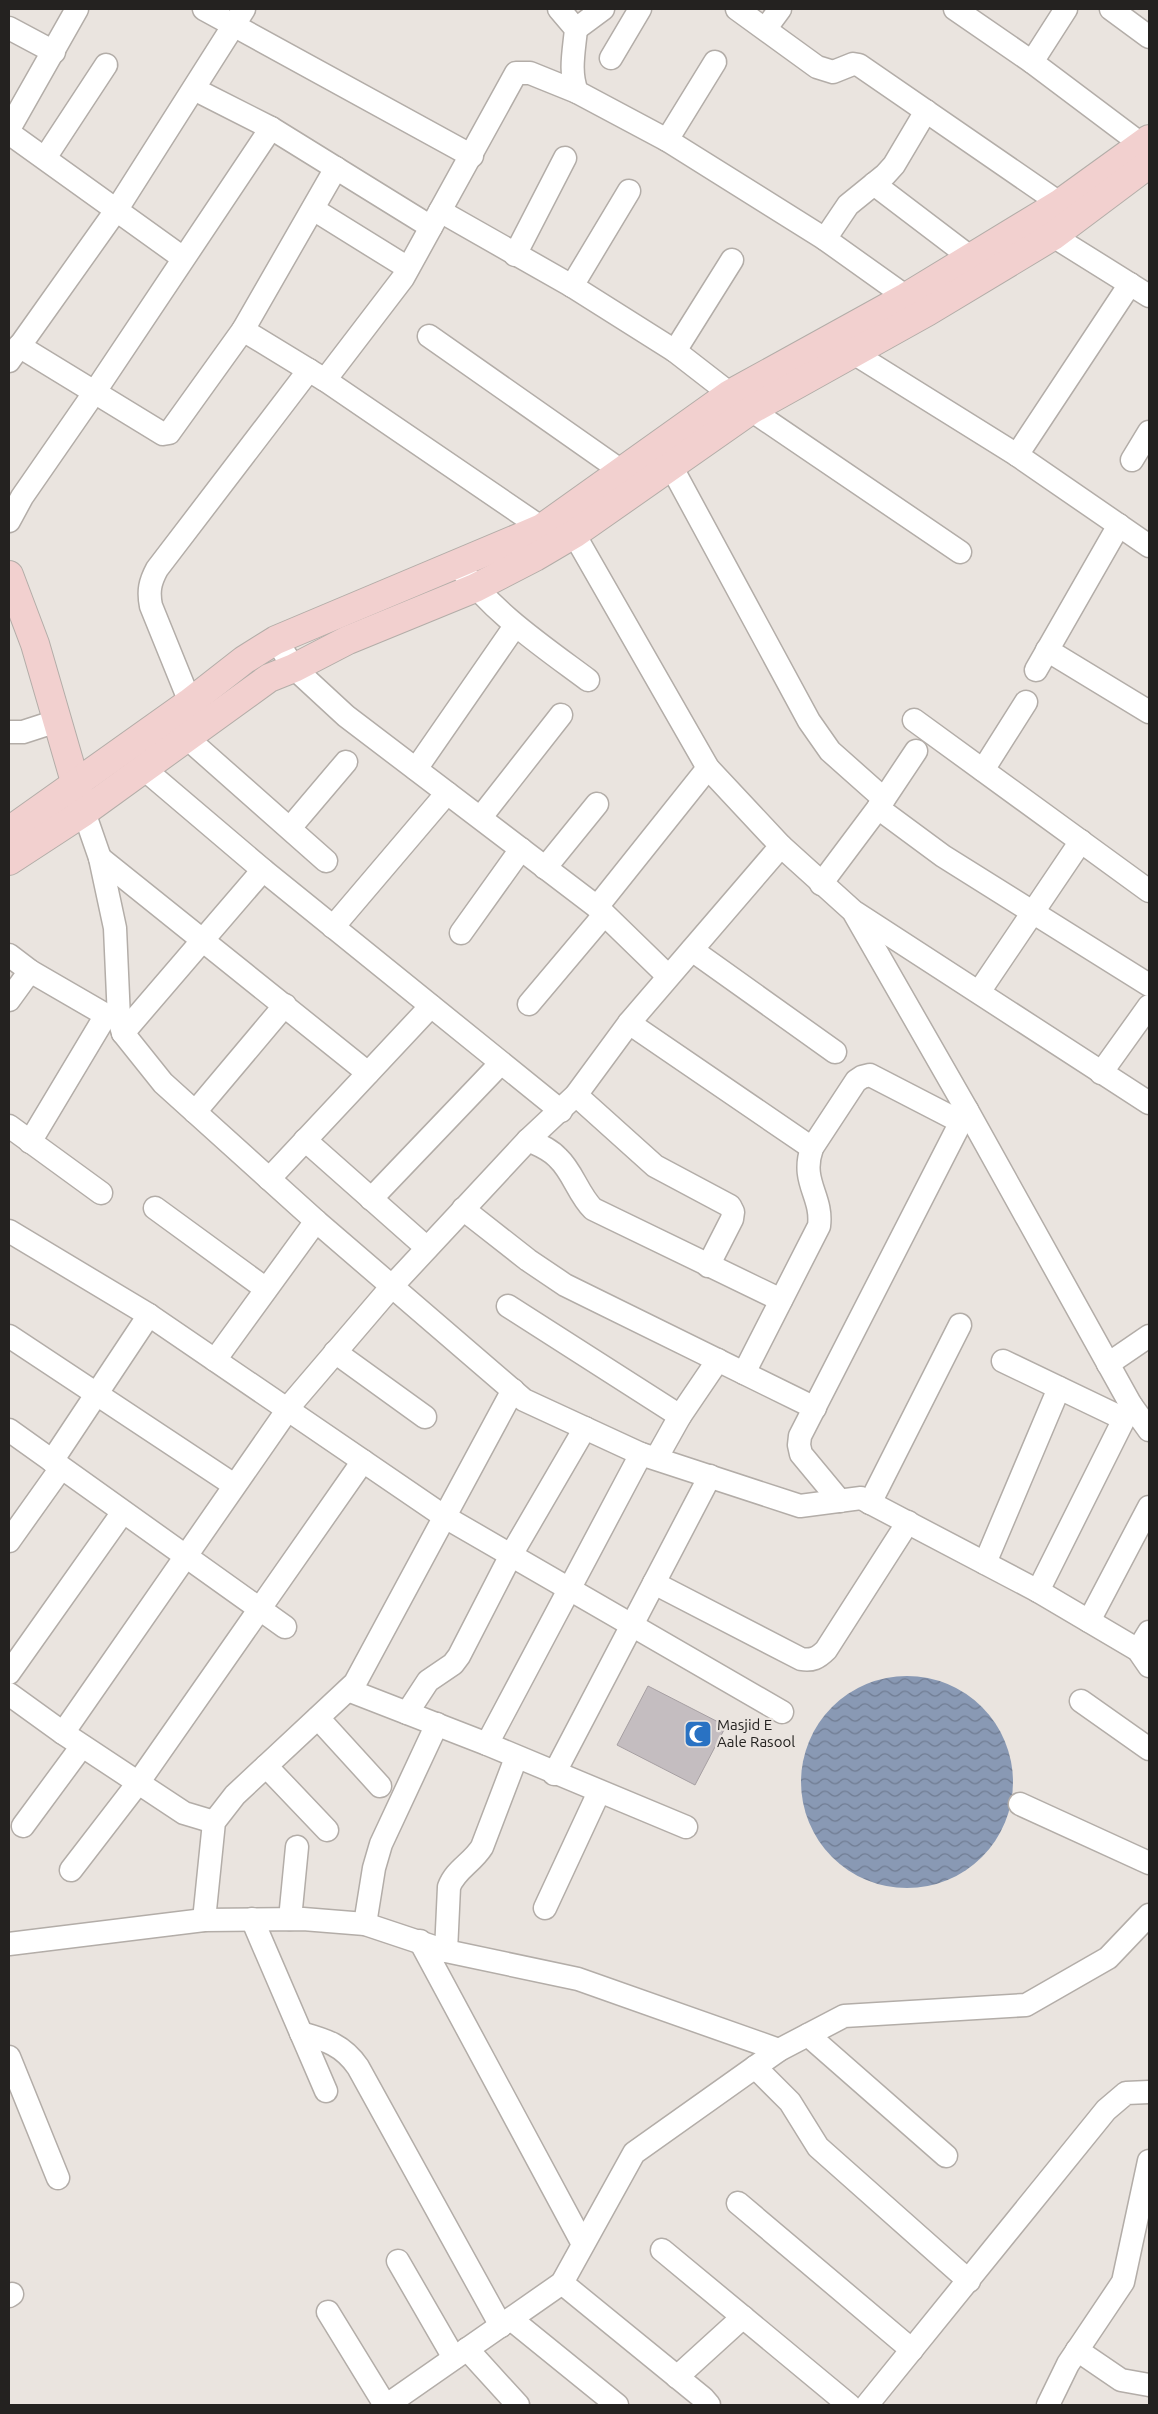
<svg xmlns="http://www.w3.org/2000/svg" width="1158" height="2414" font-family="Ubuntu,sans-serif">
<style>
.water{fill:url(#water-waves)}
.building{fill:#c4bdc0;stroke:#a69fa2}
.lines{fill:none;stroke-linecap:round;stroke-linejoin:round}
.street-casing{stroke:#b3ada8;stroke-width:25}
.secondary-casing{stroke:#b3ada8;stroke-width:30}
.street{stroke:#fff;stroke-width:22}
.secondary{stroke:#f2d0cf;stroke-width:28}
.labels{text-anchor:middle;stroke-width:4.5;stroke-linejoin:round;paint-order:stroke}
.poi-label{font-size:15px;fill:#242220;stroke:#eae4df;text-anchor:start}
</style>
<defs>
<pattern id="water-waves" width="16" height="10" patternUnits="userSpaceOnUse" patternTransform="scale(1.25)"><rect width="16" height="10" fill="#8999b4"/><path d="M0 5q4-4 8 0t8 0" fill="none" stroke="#707c92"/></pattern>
</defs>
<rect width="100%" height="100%" fill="#eae4df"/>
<!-- water -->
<circle class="water" cx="907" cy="1782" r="106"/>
<!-- building -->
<path class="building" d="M648 1686 726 1726 695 1785 617 1745Z"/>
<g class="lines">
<defs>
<g id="street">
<path d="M204 9 472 156"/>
<path d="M559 9 576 29C574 51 569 72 577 92L667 140 825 239 919 306"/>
<path d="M737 9 817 67 833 72 853 64 859 65 1071 211"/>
<path d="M955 9 1032 62 1149 150"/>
<path d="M1111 9 1149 37"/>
<path d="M9 28 54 52"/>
<path d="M766 28 780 9"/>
<path d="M576 29 603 9"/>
<path d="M611 58 640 9"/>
<path d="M1032 62 1066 9"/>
<path d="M194 89 271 128 431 227"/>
<path d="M9 129 77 9"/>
<path d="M9 133 183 258"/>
<path d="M667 140 715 62"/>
<path d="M45 158 106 65"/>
<path d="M874 184 970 257"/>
<path d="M313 209 408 268"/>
<path d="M440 211 572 286 675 351 751 410 960 552"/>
<path d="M1053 236 1149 296"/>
<path d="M825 239 848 205 885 175 894 165 926 111"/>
<path d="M515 255 565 158"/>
<path d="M572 286 629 191"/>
<path d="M243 330 325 380 542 528"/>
<path d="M429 336 620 470"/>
<path d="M19 346 163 434 169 433 243 330 336 168"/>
<path d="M675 351 732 260"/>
<path d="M855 354 1017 455 1149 546"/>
<path d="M9 361 117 209 244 9"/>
<path d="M325 380 403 278 516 73H530L577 92"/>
<path d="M660 452 671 466 809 721 830 751 884 799"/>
<path d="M1017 455 1130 284"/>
<path d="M1132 460 1149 432"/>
<path d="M9 521 22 497 94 393 271 128"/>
<path d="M458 565C493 613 541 645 588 680"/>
<path d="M276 640 294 668 346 716 597 907 668 976"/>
<path d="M1047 650 1149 712"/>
<path d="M1036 670 1119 525"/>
<path d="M196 717 151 606C148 591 150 582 157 569L309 370"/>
<path d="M914 720 1149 891"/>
<path d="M9 732H23L57 721"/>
<path d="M187 738 326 861"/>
<path d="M143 768 263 870 561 1111"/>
<path d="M416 769 515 626"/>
<path d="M983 770 1026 702"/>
<path d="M878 808 943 856 1149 985"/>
<path d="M84 812 100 858 115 928 119 1019 123 1033 163 1083 316 1221 524 1400 641 1454 800 1506 861 1498 1038 1591 1138 1650 1149 1666"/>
<path d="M481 817 561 715"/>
<path d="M290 828 346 762"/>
<path d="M781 846 853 911 967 1110 1131 1405 1149 1430"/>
<path d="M100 858 368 1073"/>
<path d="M545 868 597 804"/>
<path d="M821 884 878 808 916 751"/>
<path d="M597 907 708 768"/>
<path d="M856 913 1149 1103"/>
<path d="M333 927 447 793"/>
<path d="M461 933 521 849"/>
<path d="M692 950 835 1052"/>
<path d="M9 955 30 971 106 1015 119 1019"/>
<path d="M979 992 1081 841"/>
<path d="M9 1000 30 971"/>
<path d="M529 1004 604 915"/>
<path d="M629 1023 812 1148"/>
<path d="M123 1033 263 870"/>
<path d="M1101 1073 1149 1006"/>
<path d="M576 1095 655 1166 730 1206 733 1212 732 1219 708 1266"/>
<path d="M195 1112 285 1005"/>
<path d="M9 1126 101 1193"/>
<path d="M305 1140 427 1248"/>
<path d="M528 1140C539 1145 550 1149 558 1158 573 1172 578 1194 593 1209L781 1300"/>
<path d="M30 1142 106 1015"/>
<path d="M269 1179 431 1006"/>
<path d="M371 1199 501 1063"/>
<path d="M155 1208 266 1289"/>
<path d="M463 1209 528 1260 565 1285 815 1408"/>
<path d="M9 1231 149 1315 445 1517 782 1712"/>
<path d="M508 1306 680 1416"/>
<path d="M9 1336 234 1485"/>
<path d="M335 1352 425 1417"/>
<path d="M215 1360 316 1221"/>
<path d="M1003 1361 1124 1419"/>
<path d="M1108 1364 1149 1336"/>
<path d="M744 1373 819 1226C823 1196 800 1182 812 1148L856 1081 862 1077 870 1075 961 1122"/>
<path d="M9 1430 285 1627"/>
<path d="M657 1457 680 1416 718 1360"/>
<path d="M52 1461 149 1315"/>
<path d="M840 1501 801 1454 799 1445 800 1436 967 1110"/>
<path d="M870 1503 960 1325"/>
<path d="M9 1541 61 1468"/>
<path d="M985 1563 1059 1388"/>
<path d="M654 1583 801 1659C812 1661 818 1658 826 1650L908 1522"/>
<path d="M1038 1591 1131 1405"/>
<path d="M1089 1621 1149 1507"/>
<path d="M1138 1650 1149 1632"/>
<path d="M9 1673 123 1512"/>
<path d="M348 1690 487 1744 686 1827"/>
<path d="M9 1694 63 1733 184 1813 214 1822"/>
<path d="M1081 1701 1149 1749"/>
<path d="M407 1713 428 1681 453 1664 459 1656 511 1555 585 1428"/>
<path d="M318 1718 380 1786"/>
<path d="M63 1733 293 1402 393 1285 528 1140 576 1095 629 1023 781 846 708 768 574 534 563 522"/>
<path d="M487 1744 641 1454"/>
<path d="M266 1766 327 1830"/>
<path d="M554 1774 710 1476"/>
<path d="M1020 1804 1149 1863"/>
<path d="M23 1826 82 1746"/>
<path d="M71 1870 138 1783 363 1461"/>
<path d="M545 1908 599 1792"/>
<path d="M252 1919 326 2091"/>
<path d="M290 1919 297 1847"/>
<path d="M204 1920 214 1822 235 1795 355 1683 513 1390"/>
<path d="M365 1924 374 1868 381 1844 437 1724"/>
<path d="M420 1941 583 2244"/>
<path d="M9 1944 204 1920 303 1919 365 1924 446 1951 578 1979 779 2050"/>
<path d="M446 1951 449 1887C455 1870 472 1863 482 1847L516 1758"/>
<path d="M301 2033C326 2040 343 2045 358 2067L501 2326"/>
<path d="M808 2035 946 2156"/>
<path d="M9 2057 58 2178"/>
<path d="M755 2067 790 2102 818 2147 969 2281"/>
<path d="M738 2203 912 2350"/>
<path d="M662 2250 849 2405"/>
<path d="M398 2261 454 2358"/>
<path d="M562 2283 703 2398 709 2405"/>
<path d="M9 2296 12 2294"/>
<path d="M328 2312 385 2405"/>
<path d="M511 2319 617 2405"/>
<path d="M467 2349 518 2405"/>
<path d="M1077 2350 1121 2380 1149 2385"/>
<path d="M677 2377 743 2317"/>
<path d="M387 2405 562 2283 634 2153 779 2050 844 2016 1026 2005 1108 1958 1149 1915"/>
<path d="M867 2405 1106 2110 1126 2093 1149 2092"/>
<path d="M1048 2405 1068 2364 1123 2282 1149 2161"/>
</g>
<g id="secondary">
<path d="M9 575 35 644 80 799"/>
<path d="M9 831 189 703 244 660 276 640 542 528 730 394 906 297 1059 204 1149 139"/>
<path d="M9 861 84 812 269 678 294 668 348 640 475 588 535 557 574 534 751 410 927 312 1053 236 1149 164"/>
</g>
</defs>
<!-- street casing -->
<use href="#street" class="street-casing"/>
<!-- secondary casing -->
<use href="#secondary" class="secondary-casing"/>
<!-- street -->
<use href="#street" class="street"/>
<!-- secondary -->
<use href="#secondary" class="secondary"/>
</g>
<!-- icons -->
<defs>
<symbol id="mosque-square" viewBox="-11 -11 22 22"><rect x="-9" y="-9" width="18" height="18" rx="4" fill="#2972c3" stroke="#eae4df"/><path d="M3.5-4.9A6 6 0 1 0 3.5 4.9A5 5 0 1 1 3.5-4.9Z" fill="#fff"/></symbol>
</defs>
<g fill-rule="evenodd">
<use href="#mosque-square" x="682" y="1718" width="32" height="32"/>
</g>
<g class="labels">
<!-- poi labels -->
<g class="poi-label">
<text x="717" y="1730">Masjid E<tspan x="717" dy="17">Aale Rasool</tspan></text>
</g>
</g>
<!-- border -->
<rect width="1158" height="2414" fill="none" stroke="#242220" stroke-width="20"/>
</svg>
